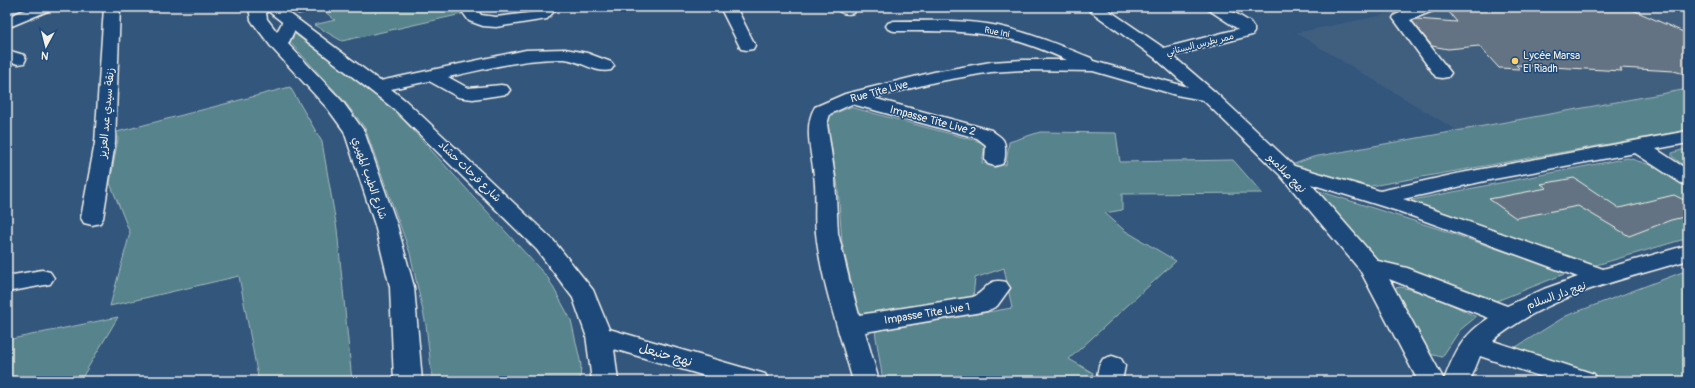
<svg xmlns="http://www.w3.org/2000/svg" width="1695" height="388" font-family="Pangolin,'Playpen Sans Arabic',sans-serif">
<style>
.built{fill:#415f7f}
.green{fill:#57838c;stroke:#a6baba}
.building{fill:#637383;stroke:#f4f1e8}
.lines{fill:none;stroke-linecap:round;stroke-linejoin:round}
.minor-casing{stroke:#f4f1e8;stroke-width:3}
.major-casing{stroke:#f4f1e8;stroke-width:3}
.minor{fill:#1f4a7a;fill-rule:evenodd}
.major{fill:#1f4a7a;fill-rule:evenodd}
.poi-dot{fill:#ffd166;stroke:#1f4a7a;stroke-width:1.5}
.labels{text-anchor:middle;stroke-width:3;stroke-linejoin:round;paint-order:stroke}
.far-street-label{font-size:9px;fill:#f4f1e8;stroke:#1f4a7a}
.poi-label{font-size:11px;fill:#f4f1e8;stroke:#1f4a7a;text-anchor:start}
.street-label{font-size:11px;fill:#f4f1e8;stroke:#1f4a7a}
.near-street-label{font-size:13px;fill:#f4f1e8;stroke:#1f4a7a}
</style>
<rect width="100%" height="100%" fill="#33567d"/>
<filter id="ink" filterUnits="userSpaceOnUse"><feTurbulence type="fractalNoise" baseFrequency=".025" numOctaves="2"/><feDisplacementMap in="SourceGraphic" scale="8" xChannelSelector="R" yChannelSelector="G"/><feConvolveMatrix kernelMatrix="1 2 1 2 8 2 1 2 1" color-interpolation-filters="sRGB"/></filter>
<g filter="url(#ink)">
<!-- built -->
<path class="built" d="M1422 7H1688V89L1458 131 1296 33Z"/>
<!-- green -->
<g class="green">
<path d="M319 7H456L462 14 342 41 314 25 335 20Z"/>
<path d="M295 34 389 104 548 278 571 320 581 365 580 381H431L432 376 426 325 410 253 365 128 345 102 290 42Z"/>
<path d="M290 87 322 142 337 229 352 381H256L258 377 239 276 110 306 130 233 110 183 118 139 117 132Z"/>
<path d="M1688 89V130L1360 188 1289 166 1313 157Z"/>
<path d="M850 107 985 143 982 163 1006 165 1009 142 1040 132 1116 133 1120 162 1233 160 1262 193 1122 194V210L1105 213 1124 230 1176 261 1069 359 1093 373 1091 381H883L875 331 1012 308 1004 268 975 278 973 298 859 317 842 242 838 188 827 117Z"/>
<path d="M1688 148V169L1672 156V153Z"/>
<path d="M1628 158 1657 167 1688 188V238L1593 266 1411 207 1412 200Z"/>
<path d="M1316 190 1436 228 1567 273 1494 302 1379 261Z"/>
<path d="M1688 270V381H1614L1526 357 1516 347 1566 316Z"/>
<path d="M1400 287C1426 292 1452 304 1476 317L1460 330 1442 357 1425 353 1391 289Z"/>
<path d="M118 317 80 381H7V340Z"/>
</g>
<!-- building -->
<g class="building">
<path d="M1445 7H1491L1558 10 1554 7H1626L1688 34V75L1674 71 1620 68 1622 71 1516 65 1520 69 1499 68 1479 46 1448 49 1432 46 1412 21 1416 19 1457 22Z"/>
<path d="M1574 178 1619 208 1674 195 1688 202V216L1671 220 1629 236 1578 206 1516 218 1489 199 1547 188 1541 184Z"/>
</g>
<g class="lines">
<defs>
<g id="minor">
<path d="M32 7H53L50 10 7 28V17Z"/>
<path d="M104 7H120L115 143 103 218 100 223 92 225 84 223 81 218 95 143Z"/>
<path d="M263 7H281L380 81 526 50 565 49 587 53 611 62 614 66 611 70C595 74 580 60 564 59 524 58 486 69 448 77L468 88 501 85 507 86 510 90 507 94 473 99 464 98 458 97 429 81 391 89 406 101 553 240 593 290 609 329 765 374 769 381H722L614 349 618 381H592L586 335 573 298 537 250 394 109Z"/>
<path d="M292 7H313L310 10 299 13 294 11Z"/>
<path d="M459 7H475L481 15 496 17 536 12 541 7H558L547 19 496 27 483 26 469 21Z"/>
<path d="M720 7H736L755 45 753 49 747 50 741 49Z"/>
<path d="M835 7H854L856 10 853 13C846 15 840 14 835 7Z"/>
<path d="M1086 7H1104L1164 48 1238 29 1209 10 1206 7H1225L1250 22 1254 28V32L1252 35 1173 56 1215 92 1294 166 1380 191 1456 174 1688 131V143L1656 149 1688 170V185L1681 183 1635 153 1494 179 1403 199 1603 269 1688 245V260C1629 278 1565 291 1513 326 1506 331 1499 335 1493 341L1594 374 1598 381H1554L1480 356 1470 381H1418L1360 270 1280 175 1203 100 1176 95 1093 71 1023 70 991 72 935 82 873 98 991 130C1001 138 1006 138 1005 152 1005 157 1005 160 1002 164L995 166 988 164 985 160 986 145 977 138 852 104 830 114 827 124 835 178 838 233 849 279 859 315 973 297C988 290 987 277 1006 282L1010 288 997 306 987 311 865 332 879 381H853C840 334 821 281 816 233 814 214 817 194 814 175 812 154 803 126 815 107L845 94 934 72 991 62 1023 60H1067C1044 50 1020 40 995 36 961 30 928 31 894 31L888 29 886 26 888 23 894 21C929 21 964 19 998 26 1031 33 1061 46 1091 58L1093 61 1188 87 1155 58 1089 10ZM1311 184 1401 212 1578 277 1544 289 1507 306 1407 268 1378 261ZM1389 279 1489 318C1462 335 1455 352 1444 380Z"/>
<path d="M1416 7H1438L1435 10 1410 20 1451 73 1448 77 1442 78 1436 77 1393 18 1395 15Z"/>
<path d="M7 50 24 55 26 59 24 63 18 64 7 61Z"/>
<path d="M42 270 50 272 54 278 50 284 7 292V276Z"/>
<path d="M1112 356 1121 359 1125 366 1122 381H1096L1099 366 1103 359Z"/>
</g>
<path id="major" d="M249 7H265L267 19 277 32 284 19 290 18 296 19 298 23 288 44 342 101 364 131 397 225 414 287 422 381H394L390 287 375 225 344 131 328 109 273 49 253 23 251 20Z"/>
</defs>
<!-- minor casing -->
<use href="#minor" class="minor-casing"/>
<!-- major casing -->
<use href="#major" class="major-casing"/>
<!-- minor -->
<use href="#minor" class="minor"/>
<!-- major -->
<use href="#major" class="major"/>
</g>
</g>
<!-- markers -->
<circle class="poi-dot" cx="1515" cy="61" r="4"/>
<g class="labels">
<!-- far-street labels -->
<g class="far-street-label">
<text transform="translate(997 32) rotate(11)" y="3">Rue Ini</text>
<text transform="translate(1200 44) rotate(-14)" y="3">ممر بطرس البستاني</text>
</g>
<!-- poi labels -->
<g class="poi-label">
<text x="1523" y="59">Lycée Marsa<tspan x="1523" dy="13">El Riadh</tspan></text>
</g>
<!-- street labels -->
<g class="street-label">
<text transform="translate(879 91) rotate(-15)" y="4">Rue Tite Live</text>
<text transform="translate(106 113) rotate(-85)" y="4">زنقة سيدي عبد العزيز</text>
<text transform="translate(933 120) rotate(15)" y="4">Impasse Tite Live 2</text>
<text transform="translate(470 171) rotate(44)" y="4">شارع فرحات حشاد</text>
<text transform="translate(1287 173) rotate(46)" y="4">نهج صلامبو</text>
<text transform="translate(370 178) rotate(71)" y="4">شارع الطيب المهيري</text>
<text transform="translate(1556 295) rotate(-20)" y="4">نهج دار السلام</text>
<text transform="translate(927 313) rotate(-9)" y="4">Impasse Tite Live 1</text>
</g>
<!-- near-street labels -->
<g class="near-street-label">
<text transform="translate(666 354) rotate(16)" y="5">نهج حنبعل</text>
</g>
</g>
<!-- margin -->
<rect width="1695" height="388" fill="none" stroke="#1f4a7a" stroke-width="24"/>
<rect x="12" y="12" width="1671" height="364" fill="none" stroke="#f4f1e8" stroke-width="1.5" filter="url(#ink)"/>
<!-- north arrow -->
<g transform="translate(46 46) rotate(187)" stroke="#1f4a7a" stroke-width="3" paint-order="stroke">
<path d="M0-3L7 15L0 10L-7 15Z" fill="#f4f1e8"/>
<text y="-6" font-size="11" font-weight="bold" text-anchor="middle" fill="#f4f1e8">N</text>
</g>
</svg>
